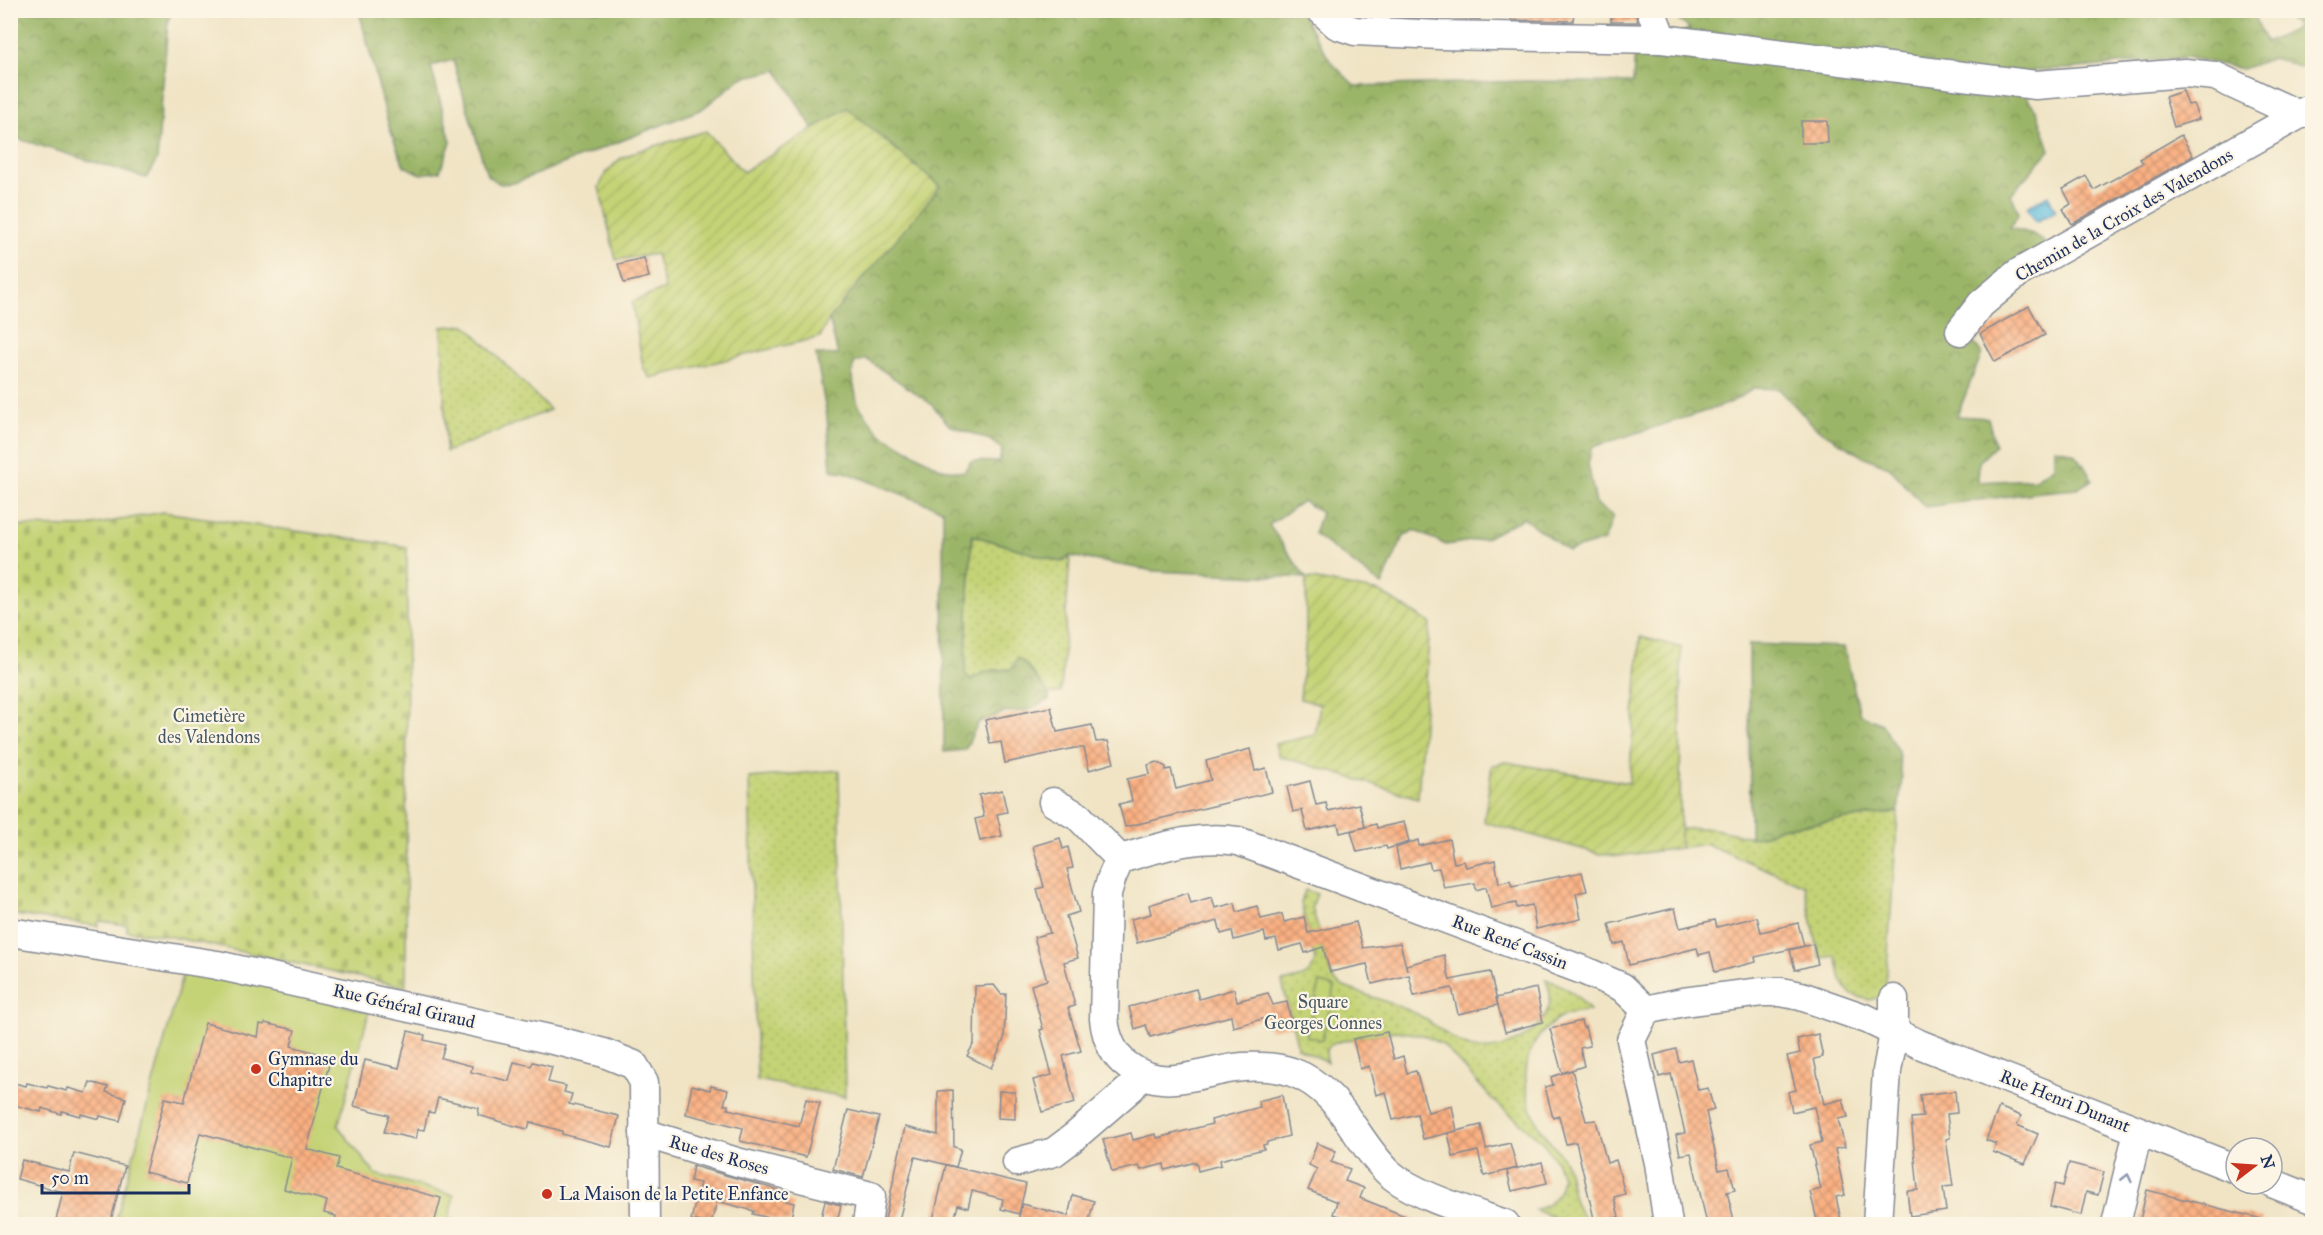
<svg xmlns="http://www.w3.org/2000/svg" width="2323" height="1235" font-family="'IM FELL Great Primer',serif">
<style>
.grass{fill:url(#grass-dots);stroke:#70816a;stroke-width:1.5}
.forest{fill:url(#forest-crowns);stroke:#5b7262;stroke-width:1.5;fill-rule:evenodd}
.cemetery{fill:url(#cemetery-stones);stroke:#70816a;stroke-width:1.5}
.garden{fill:url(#garden-furrows);stroke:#70816a;stroke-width:1.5}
.pitch{fill:#c4d376;stroke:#70816a;stroke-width:1.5}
.water{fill:url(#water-waves);stroke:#3e779f;stroke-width:1.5}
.building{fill:url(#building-cross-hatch)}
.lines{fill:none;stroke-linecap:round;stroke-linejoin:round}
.minor-casing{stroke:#868a92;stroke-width:31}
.minor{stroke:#fff;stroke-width:28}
.oneway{stroke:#8d97ae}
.poi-dot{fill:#c8321e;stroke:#fcf5e5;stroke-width:2}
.labels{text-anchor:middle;stroke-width:4.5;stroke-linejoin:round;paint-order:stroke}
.street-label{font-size:18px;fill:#1b2f5e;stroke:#fcf5e5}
.park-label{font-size:18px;fill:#455864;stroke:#fcf5e5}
.poi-label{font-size:18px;fill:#1b2f5e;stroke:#fcf5e5;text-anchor:start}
</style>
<defs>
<pattern id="grass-dots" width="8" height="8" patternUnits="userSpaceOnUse" patternTransform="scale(1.5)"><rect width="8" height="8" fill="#c4d376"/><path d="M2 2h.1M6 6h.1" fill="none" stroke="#a8b568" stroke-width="1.8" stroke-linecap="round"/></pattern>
<pattern id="forest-crowns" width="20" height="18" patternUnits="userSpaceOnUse" patternTransform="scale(1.5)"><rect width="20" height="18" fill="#9bb567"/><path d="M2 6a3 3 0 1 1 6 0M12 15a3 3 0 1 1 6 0" fill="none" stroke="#7e9458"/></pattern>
<pattern id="cemetery-stones" width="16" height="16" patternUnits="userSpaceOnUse" patternTransform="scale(1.5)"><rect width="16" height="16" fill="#c4d376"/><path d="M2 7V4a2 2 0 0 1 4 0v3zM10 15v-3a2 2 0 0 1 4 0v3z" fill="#a8b568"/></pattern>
<pattern id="garden-furrows" width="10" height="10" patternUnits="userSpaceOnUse" patternTransform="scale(1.5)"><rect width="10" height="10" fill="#c4d376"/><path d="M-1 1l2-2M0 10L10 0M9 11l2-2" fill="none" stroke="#a8b568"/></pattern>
<pattern id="water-waves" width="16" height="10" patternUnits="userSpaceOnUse" patternTransform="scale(1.5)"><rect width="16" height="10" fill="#62bfe0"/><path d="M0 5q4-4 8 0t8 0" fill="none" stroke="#509cb9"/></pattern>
<pattern id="building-cross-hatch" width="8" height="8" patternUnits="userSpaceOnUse" patternTransform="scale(1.5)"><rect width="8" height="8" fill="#fbb081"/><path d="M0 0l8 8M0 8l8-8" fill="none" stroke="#ca906d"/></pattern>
</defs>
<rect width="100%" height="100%" fill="#fcf5e5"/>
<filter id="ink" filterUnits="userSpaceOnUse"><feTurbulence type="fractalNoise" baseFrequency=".0167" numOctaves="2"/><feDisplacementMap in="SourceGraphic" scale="12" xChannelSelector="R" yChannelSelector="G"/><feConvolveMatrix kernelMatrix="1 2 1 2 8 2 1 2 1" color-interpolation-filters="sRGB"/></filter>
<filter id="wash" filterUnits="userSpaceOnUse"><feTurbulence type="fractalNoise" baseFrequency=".008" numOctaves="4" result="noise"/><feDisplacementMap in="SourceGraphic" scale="24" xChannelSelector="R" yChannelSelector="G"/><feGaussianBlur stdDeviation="1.35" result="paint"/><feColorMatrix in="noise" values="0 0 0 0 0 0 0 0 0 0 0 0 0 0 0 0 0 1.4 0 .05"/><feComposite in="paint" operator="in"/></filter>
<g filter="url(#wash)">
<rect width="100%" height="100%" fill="#f0e4c5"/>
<!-- grass -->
<g class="grass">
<path d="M466 325 550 410 446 452 442 327Z"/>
<path d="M972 535 1060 562 1070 556 1061 692 1049 694 1024 662 1017 659 1012 669 988 671 971 679 965 674Z"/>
<path d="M839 770 845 1097 757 1080 749 778Z"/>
<path d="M1898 812 1885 996 1869 1000 1850 994 1841 980 1836 956 1820 958 1804 885 1706 844 1680 848V829C1691 829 1703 827 1714 829 1741 834 1753 843 1779 828Z"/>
<path d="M1305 890 1317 894 1312 907 1330 972 1335 981 1344 987C1368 996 1394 1003 1417 1014 1434 1023 1449 1039 1467 1046 1504 1061 1569 1020 1545 979 1564 985 1579 995 1590 1011 1569 1011 1555 1018 1541 1034 1516 1064 1525 1107 1546 1137 1552 1146 1561 1152 1565 1162 1574 1186 1569 1207 1591 1224H1571L1535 1210 1549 1204 1559 1192 1562 1177 1557 1163 1543 1142 1493 1100 1443 1045 1423 1035 1395 1031 1337 1042 1329 1046 1326 1051 1327 1062 1298 1048 1282 982C1297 979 1313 978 1315 960L1301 903Z"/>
</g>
<!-- forest -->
<g class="forest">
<path d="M2312 10V71L2273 58 2242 69 2186 57 2070 69 2033 70 2028 99 2037 111 2050 150 2011 194 2019 213 2010 228 2033 234 2057 252 1984 294 1969 338 1982 353 1957 416 1988 418 1995 446 1979 462 1978 482 2035 479 2054 467V448C2079 450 2080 459 2092 480L2077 489 2041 492 1925 507 1889 467 1862 456 1816 428 1779 389 1755 388 1728 404 1592 447 1588 464 1596 504 1613 516 1604 541 1568 551 1523 518 1484 539 1446 545 1414 530 1403 537 1382 585 1314 534 1321 513 1303 501 1269 525 1306 578 1154 571 1070 556 1060 562 972 535 965 674 971 679 988 671 1012 669 1017 658 1024 662 1049 694V700L1026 711 1005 712 978 723 965 750 944 752 943 510 845 472 831 470 827 417 816 354 838 355 829 319 940 186 847 108 813 129 777 70 741 78 702 109 514 183 500 184 487 175 453 60 431 66 451 142 440 171 421 174 404 166 389 127 359 11H1300L1331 62 1355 86 1529 81 1633 83 1635 50 1690 29 1669 13V11H2253L2266 43 2299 27 2278 11ZM866 359 931 404 949 425 990 440 1002 449 999 462 971 461 964 472 942 469 880 434 858 405 852 377 854 363Z"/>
<path d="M10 11H173L168 20 157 160 146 178 15 138 17 77 11 76Z"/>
<path d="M1749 644 1844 647 1860 714 1882 724 1898 751 1902 778 1898 812 1779 828 1769 834 1750 838Z"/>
</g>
<!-- cemetery -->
<path class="cemetery" d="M163 512 407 547 406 987 168 936 127 931V925L99 921 98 926 16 915 11 906V526L82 527Z"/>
<!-- garden -->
<g class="garden">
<path d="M847 108 940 187 829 319 820 337 650 378 643 367 632 302 665 289 656 254 616 260 599 187 606 173 620 159 638 151 706 131 743 172Z"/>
<path d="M1306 578 1380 592 1430 623 1418 798 1279 756 1275 744 1315 735 1320 704 1300 699 1306 637Z"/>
<path d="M1640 637 1681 647 1680 848 1619 856 1600 854 1484 822 1492 765 1506 762 1629 783Z"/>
</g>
<!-- pitch -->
<g class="pitch">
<path d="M185 965 369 1012 338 1126 375 1174 454 1195 449 1219 468 1224H115Z"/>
<path d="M1320 983 1335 987 1322 1040 1306 1036Z"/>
</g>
<!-- water -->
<path class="water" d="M2048 195 2056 211 2036 222 2027 207Z"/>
<g id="blocks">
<!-- building -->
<g class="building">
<path d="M1402 10H1480V19L1402 17Z"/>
<path d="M1511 11 1574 12 1573 21 1511 20Z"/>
<path d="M1611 13H1635L1638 22H1611Z"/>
<path d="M2183 91 2188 105 2193 104 2199 119 2174 127 2165 97Z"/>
<path d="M1801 121H1827L1828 143H1801Z"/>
<path d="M2181 135 2193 156 2072 224 2063 209 2071 204 2063 189 2086 176 2094 190 2143 163 2140 159Z"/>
<path d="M644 258 649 277 624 283 618 264Z"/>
<path d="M2029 306 2045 335 1995 362 1980 334Z"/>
<path d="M1051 707 1057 732 1092 725 1096 742 1108 741 1114 763 1089 770 1084 748H1075L1005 763 1001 742 990 744 985 720Z"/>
<path d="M1250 749 1255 771 1266 768 1272 792 1125 827 1119 804 1132 801 1127 779 1150 774 1148 765 1157 762 1166 767V770L1171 769 1176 789 1211 780 1206 761Z"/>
<path d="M1310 781 1316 805 1326 803 1328 811 1359 804 1365 827 1340 833 1338 824 1307 831 1302 810 1293 812 1287 787Z"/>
<path d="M1002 790 1007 812 997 814 1002 836 980 841 975 819 984 817 979 795Z"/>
<path d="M1404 822 1409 842 1387 849 1386 846 1357 852 1351 831 1376 824 1377 828Z"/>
<path d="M1060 838 1063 849 1068 847 1073 868 1067 869 1079 912 1066 916 1078 958 1064 962 1075 1006 1068 1008 1081 1051 1063 1056 1075 1103 1042 1112 1033 1080 1052 1075 1040 1030 1043 1029 1031 985 1047 980 1034 937 1050 933 1037 889 1044 887 1033 846Z"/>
<path d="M1449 839 1454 863 1464 861 1466 867 1495 860 1499 883 1510 880 1512 886 1582 872 1587 891 1576 893 1581 919 1536 929 1532 905 1517 908 1516 903 1491 908 1486 887 1476 890 1475 883 1444 888 1439 868 1431 869 1429 862 1400 869 1396 848 1418 840 1419 846Z"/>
<path d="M1188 893 1191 903 1212 897 1215 908 1235 903 1237 912 1257 906 1261 919 1282 914 1284 922 1304 917 1308 933 1356 922 1363 948 1400 943 1407 970 1406 965 1444 955 1450 981V980L1490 972 1498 1005 1458 1014 1452 988 1414 996 1409 975 1372 984 1367 964 1330 972 1323 947 1305 953 1302 944 1279 950 1276 939 1266 941 1264 932 1234 940 1232 931 1221 934 1218 921 1137 943 1131 919 1151 914 1149 905Z"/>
<path d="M1675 908 1680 928 1715 920 1717 927 1757 917 1761 932 1798 923 1804 946 1755 957 1756 962 1715 972 1710 952 1699 955 1697 948 1629 965 1624 942 1614 945 1609 924Z"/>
<path d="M1813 944 1818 964 1795 970 1790 950Z"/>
<path d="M994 985 1001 994H1006L1004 1039 991 1068 967 1056 974 1043 975 986Z"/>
<path d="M1536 988 1543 1022 1505 1032 1496 998Z"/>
<path d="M1196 989 1199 999 1234 989 1237 1001 1268 993 1273 1005 1287 1002 1292 1025 1270 1030 1266 1018 1233 1027 1231 1016 1150 1037 1146 1025 1135 1029 1129 1007Z"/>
<path d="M1581 1021 1583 1028 1585 1027 1590 1046 1580 1048 1584 1066 1562 1073 1550 1029Z"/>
<path d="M205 1023 258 1037 260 1024 264 1025 265 1023 295 1030 291 1046 331 1057 307 1149 339 1158 336 1169 441 1198 434 1224H334L336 1216 324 1213 327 1201 284 1189 292 1158 200 1133 187 1183 145 1172 165 1098 184 1102Z"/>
<path d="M408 1031 425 1035 424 1040 445 1045 441 1058 472 1066 471 1072 509 1081 514 1062 531 1066 533 1062 552 1067 548 1082 566 1086 564 1092 572 1094 569 1104 619 1116 611 1147 562 1134V1131L530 1122 528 1129 511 1125 478 1115 479 1108 438 1098 434 1113 428 1112 424 1130 418 1129 416 1139 384 1132 389 1115 354 1106 365 1060 399 1068Z"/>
<path d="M1387 1032 1394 1059 1403 1056 1407 1073 1416 1071 1428 1112 1452 1106 1457 1131 1423 1139 1417 1114 1393 1120 1386 1092 1376 1095 1369 1066 1360 1069 1353 1039Z"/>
<path d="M1818 1034 1823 1057 1814 1059 1824 1104 1843 1099 1848 1117 1838 1119 1845 1147 1835 1149 1845 1195 1836 1197 1842 1224H1818L1810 1192 1821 1189 1810 1145 1822 1142 1814 1107 1792 1112 1788 1092 1796 1090 1787 1056 1800 1053 1797 1039Z"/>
<path d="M1676 1049 1679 1062 1691 1059 1698 1090 1708 1088 1714 1110 1706 1112 1719 1170 1729 1168 1735 1190 1727 1192 1735 1224H1707L1691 1153 1680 1155 1676 1135 1685 1133 1671 1074 1659 1077 1654 1055Z"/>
<path d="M1572 1070 1586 1121 1596 1120 1607 1163 1616 1160 1625 1194 1614 1197 1619 1217 1595 1223 1576 1142 1566 1144 1559 1116 1553 1118 1545 1087 1553 1085 1551 1077Z"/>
<path d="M10 1082 26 1086 27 1083 47 1088 48 1086 67 1091 68 1088 86 1093 90 1082 108 1087 106 1092 126 1098 120 1121 100 1116 99 1119 81 1114 80 1116 62 1111 61 1114 42 1108 41 1112 10 1104Z"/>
<path d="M692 1085 710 1090 711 1086 728 1090 724 1105H728V1109L799 1126 806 1099 820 1103 806 1157 740 1141 743 1128 686 1114Z"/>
<path d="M953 1090 954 1147 961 1149 956 1167 915 1157 898 1224H884L905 1127 938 1135V1091Z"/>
<path d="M999 1091 1015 1092V1119L998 1118Z"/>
<path d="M1955 1091 1957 1113 1947 1114 1950 1138 1946 1139 1953 1186 1943 1187 1946 1211 1910 1216 1907 1191 1918 1190 1911 1118 1923 1117 1920 1095Z"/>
<path d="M1282 1095 1289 1136 1267 1142V1144L1263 1145 1264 1149 1220 1160 1221 1165 1198 1171 1196 1162 1165 1170 1164 1164 1141 1170 1139 1166 1112 1172 1103 1140 1131 1133 1133 1140 1156 1134 1157 1138 1212 1124 1211 1120 1260 1107 1258 1101Z"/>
<path d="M1999 1107 2021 1116 2017 1125 2038 1134 2025 1164 1993 1152 1996 1144 1986 1140Z"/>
<path d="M848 1110 879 1117 863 1177 833 1169Z"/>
<path d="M1481 1125 1486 1149 1510 1143 1517 1168 1484 1176 1478 1151 1453 1157 1448 1133Z"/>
<path d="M1317 1143 1336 1151 1331 1162 1350 1169 1345 1181 1364 1188 1360 1198 1425 1224H1361L1333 1214 1337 1202 1308 1190 1317 1169 1309 1165Z"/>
<path d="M74 1153 125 1166 110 1224H55L63 1192 17 1179 22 1160 69 1172Z"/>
<path d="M1542 1162 1547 1183 1512 1191 1507 1171Z"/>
<path d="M2069 1163 2104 1172 2098 1195 2086 1192 2081 1215 2050 1207 2055 1184 2063 1186Z"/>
<path d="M946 1165 1026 1184 1019 1214 1001 1209 1003 1199 972 1191 968 1208 958 1205 953 1224H932Z"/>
<path d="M693 1166 778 1190 776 1198 794 1203 790 1223 753 1214 754 1211 717 1201 711 1224 691 1220 700 1183 690 1181Z"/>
<path d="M2147 1190 2262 1219 2261 1224H2156L2140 1220Z"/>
<path d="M1073 1195 1094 1201 1088 1224H1017L1022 1204 1068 1216Z"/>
<path d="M825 1201 841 1205 837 1222 821 1218Z"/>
</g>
</g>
</g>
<g filter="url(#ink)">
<use href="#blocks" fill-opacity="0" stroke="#868a92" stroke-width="1.5"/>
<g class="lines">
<defs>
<g id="minor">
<path d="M1321 10 1337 25 1355 31 1440 35 1662 39 2036 85 2185 73 2215 76 2297 114"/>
<path d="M1651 10 1662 39"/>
<path d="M1960 331 1981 304 2018 273 2311 108"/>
<path d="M1053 802 1079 817 1120 859"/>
<path d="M1120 859C1159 848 1197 834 1238 841L1585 971 1622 987 1646 1010 1683 1002 1762 992H1781L1801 996 1867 1019 1919 1044 2236 1169"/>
<path d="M1120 859 1112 877 1107 893 1104 1019C1106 1037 1113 1055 1128 1066 1165 1094 1203 1070 1243 1067 1259 1066 1277 1067 1292 1072 1342 1090 1354 1140 1389 1173 1415 1196 1472 1212 1505 1224"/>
<path d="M10 932 217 965 562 1042 604 1053 634 1065 644 1082 645 1224"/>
<path d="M1646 1010 1631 1040 1659 1163 1668 1224"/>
<path d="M644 1133 737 1162 871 1196 867 1224"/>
<path d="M1017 1162 1054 1152 1074 1137 1132 1087 1140 1074"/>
<path d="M2272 1183 2312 1199"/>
<path d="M1877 1224 1887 1071 1894 1033V999"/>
<path d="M2116 1224 2138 1131"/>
</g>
</defs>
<!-- minor casing -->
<use href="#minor" class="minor-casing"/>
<!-- minor -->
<use href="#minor" class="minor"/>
</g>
<!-- one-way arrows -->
<defs><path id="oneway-chevron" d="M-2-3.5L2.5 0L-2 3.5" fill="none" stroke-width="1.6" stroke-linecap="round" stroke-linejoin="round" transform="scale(1.5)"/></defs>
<use class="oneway" href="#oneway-chevron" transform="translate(2127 1178) rotate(-77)"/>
</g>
<!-- markers -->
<g class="poi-dot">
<circle cx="256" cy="1069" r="6"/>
<circle cx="547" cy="1194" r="6"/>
</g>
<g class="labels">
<!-- street labels -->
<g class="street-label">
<text transform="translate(2124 215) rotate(-30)" y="6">Chemin de la Croix des Valendons</text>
<text transform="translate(1510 942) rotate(21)" y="6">Rue René Cassin</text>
<text transform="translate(404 1006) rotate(13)" y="6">Rue Général Giraud</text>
<text transform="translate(2065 1101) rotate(22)" y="6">Rue Henri Dunant</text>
<text transform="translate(719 1155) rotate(16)" y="6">Rue des Roses</text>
</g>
<!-- park labels -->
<g class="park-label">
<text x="209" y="722">Cimetière<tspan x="209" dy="21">des Valendons</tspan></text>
<text x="1323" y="1008">Square<tspan x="1323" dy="21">Georges Connes</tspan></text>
</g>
<!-- poi labels -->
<g class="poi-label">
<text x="268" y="1065">Gymnase du<tspan x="268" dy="21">Chapitre</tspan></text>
<text x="559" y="1200">La Maison de la Petite Enfance</text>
</g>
</g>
<!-- margin -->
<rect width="2323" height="1235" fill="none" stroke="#fcf5e5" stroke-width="36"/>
<!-- north arrow -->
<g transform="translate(2254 1166) rotate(73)"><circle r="28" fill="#fcf5e5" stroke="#a2a6af" stroke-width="1.5"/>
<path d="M0-4.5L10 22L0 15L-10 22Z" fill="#c8321e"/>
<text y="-9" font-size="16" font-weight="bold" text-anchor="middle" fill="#1b2f5e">N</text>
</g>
<!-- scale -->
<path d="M42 1184v9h147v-9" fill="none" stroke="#1b2f5e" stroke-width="3"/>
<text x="51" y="1184" font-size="18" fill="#1b2f5e" stroke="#fcf5e5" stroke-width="4.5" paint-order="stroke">50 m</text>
</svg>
